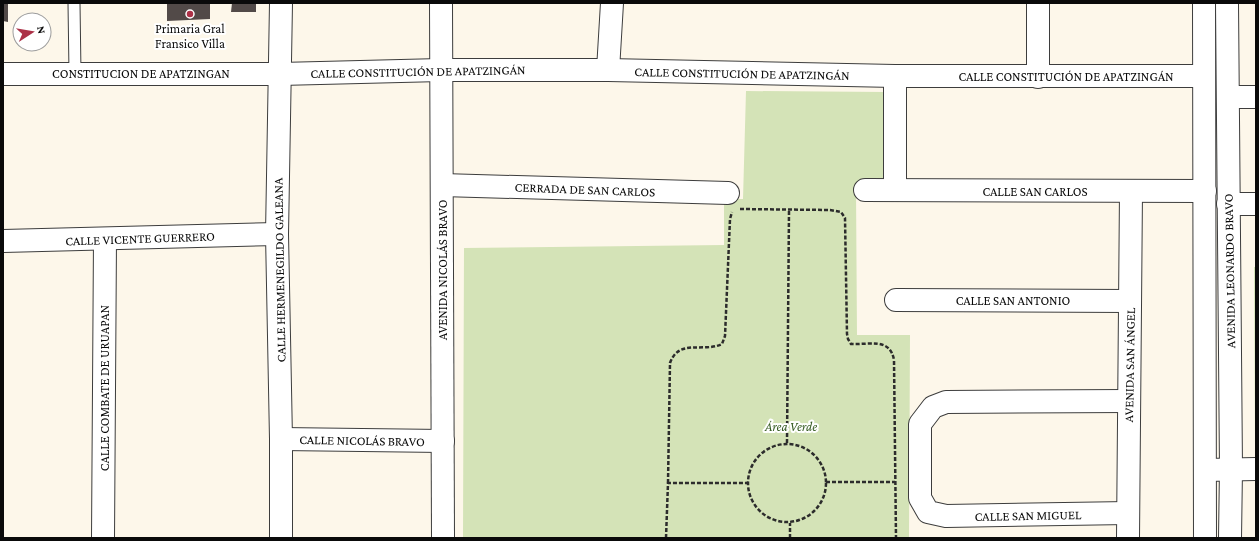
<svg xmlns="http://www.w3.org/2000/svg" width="1259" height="541" font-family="'Crimson Pro',serif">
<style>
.green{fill:#d4e3b7}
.building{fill:#524a48}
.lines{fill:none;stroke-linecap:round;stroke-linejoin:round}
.service-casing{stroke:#3d3d3d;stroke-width:13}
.minor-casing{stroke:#3d3d3d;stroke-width:24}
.tertiary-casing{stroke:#3d3d3d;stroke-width:24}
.path{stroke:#2c2c2c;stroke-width:2.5;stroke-dasharray:4 2;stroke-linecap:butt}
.service{stroke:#fff;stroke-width:11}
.minor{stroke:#fff;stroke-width:22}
.tertiary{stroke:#fff;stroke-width:22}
.poi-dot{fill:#ac3147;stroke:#fff;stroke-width:1.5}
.labels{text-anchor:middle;stroke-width:4;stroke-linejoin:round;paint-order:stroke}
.poi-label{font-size:13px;fill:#0a0a0a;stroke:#fff}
.street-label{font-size:13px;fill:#0a0a0a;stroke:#fff}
.park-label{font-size:13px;font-style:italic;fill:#355b22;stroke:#fff}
</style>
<rect width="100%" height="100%" fill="#fdf7ea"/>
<!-- green -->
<g class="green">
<path d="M746 91 886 92 884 190 856 189 857 335H910L909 538H463L464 248 724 245V199H743Z"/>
<path d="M1254 267H1256L1255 447Z"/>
</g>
<!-- building -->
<g class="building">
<path d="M3 3H8V22L3 21Z"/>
<path d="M167 3H210V19L167 21Z"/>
<path d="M232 3H256V12H231Z"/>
</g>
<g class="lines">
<defs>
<path id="service" d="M74 3 75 73"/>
<g id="minor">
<path d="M281 3 277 234 281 439V538"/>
<path d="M1038 3V77"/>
<path d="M441 70H608L895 76H1204"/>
<path d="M608 70 612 3"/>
<path d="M3 74H280"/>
<path d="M1228 97H1256"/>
<path d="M442 185 728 193"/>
<path d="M865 190 1205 191"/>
<path d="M895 190V76"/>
<path d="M1228 204H1256"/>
<path d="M3 241 277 234"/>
<path d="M896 300 1130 301"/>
<path d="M281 439 443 441"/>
<path d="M1205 470 1256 469"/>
<path d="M1128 513 946 516 928 512 920 498V424L933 407 946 402 1129 401"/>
<path d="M103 538 105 239"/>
<path d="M1128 538 1131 191"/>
</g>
<g id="tertiary">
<path d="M441 3 443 538"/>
<path d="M1204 3 1205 538"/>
<path d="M1227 3 1231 469 1230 538"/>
<path d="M280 74 441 70"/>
</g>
</defs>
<!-- service casing -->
<use href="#service" class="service-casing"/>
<!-- minor casing -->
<use href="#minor" class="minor-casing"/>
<!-- tertiary casing -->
<use href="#tertiary" class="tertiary-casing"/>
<!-- path -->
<g class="path">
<path d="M740 209 830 210 841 212 845 218 847 334 848 339 851 344C869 345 890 337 894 360L896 538"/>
<path d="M787 443 789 211"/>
<circle cx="787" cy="483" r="39"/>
<path d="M826 482H895"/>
<path d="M668 483 670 363C679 338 703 353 722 344L725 336 730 219 732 212"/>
<path d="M666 538 668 483H748"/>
<path d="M790 538V523"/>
</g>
<!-- service -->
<use href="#service" class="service"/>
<!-- minor -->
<use href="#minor" class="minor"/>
<!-- tertiary -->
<use href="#tertiary" class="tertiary"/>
</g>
<!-- markers -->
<circle class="poi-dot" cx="190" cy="14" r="4"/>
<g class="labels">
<!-- poi labels -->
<g class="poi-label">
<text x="190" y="33">Primaria Gral<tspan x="190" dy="15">Fransico Villa</tspan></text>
</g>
<!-- street labels -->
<g class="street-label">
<text transform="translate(418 71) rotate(-1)" y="5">CALLE CONSTITUCIÓN DE APATZINGÁN</text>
<text x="141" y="78">CONSTITUCION DE APATZINGAN</text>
<text transform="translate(742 73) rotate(1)" y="5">CALLE CONSTITUCIÓN DE APATZINGÁN</text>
<text x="1066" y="81">CALLE CONSTITUCIÓN DE APATZINGÁN</text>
<text transform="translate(585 189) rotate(2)" y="5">CERRADA DE SAN CARLOS</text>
<text x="1035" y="196">CALLE SAN CARLOS</text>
<text transform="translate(140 238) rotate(-2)" y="5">CALLE VICENTE GUERRERO</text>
<text transform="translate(279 270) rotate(-91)" y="5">CALLE HERMENEGILDO GALEANA</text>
<text transform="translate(442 270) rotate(-90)" y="5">AVENIDA NICOLÁS BRAVO</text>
<text transform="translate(1229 271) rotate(-91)" y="5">AVENIDA LEONARDO BRAVO</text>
<text x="1013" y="305">CALLE SAN ANTONIO</text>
<text transform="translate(1129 365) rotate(-89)" y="5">AVENIDA SAN ÁNGEL</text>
<text transform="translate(104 388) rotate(-90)" y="5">CALLE COMBATE DE URUAPAN</text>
<text transform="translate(362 440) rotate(1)" y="5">CALLE NICOLÁS BRAVO</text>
<text transform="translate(1028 515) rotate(-1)" y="5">CALLE SAN MIGUEL</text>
</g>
<!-- park labels -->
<g class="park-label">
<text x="791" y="431">Área Verde</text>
</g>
</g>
<!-- border -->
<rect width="1259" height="541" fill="none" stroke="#0a0a0a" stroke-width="8"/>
<!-- north arrow -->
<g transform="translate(32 32) rotate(78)"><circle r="19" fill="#ffffff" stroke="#9d9d9d"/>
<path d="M0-3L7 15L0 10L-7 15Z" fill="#ac3147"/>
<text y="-6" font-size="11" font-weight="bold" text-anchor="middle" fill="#0a0a0a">N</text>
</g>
</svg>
